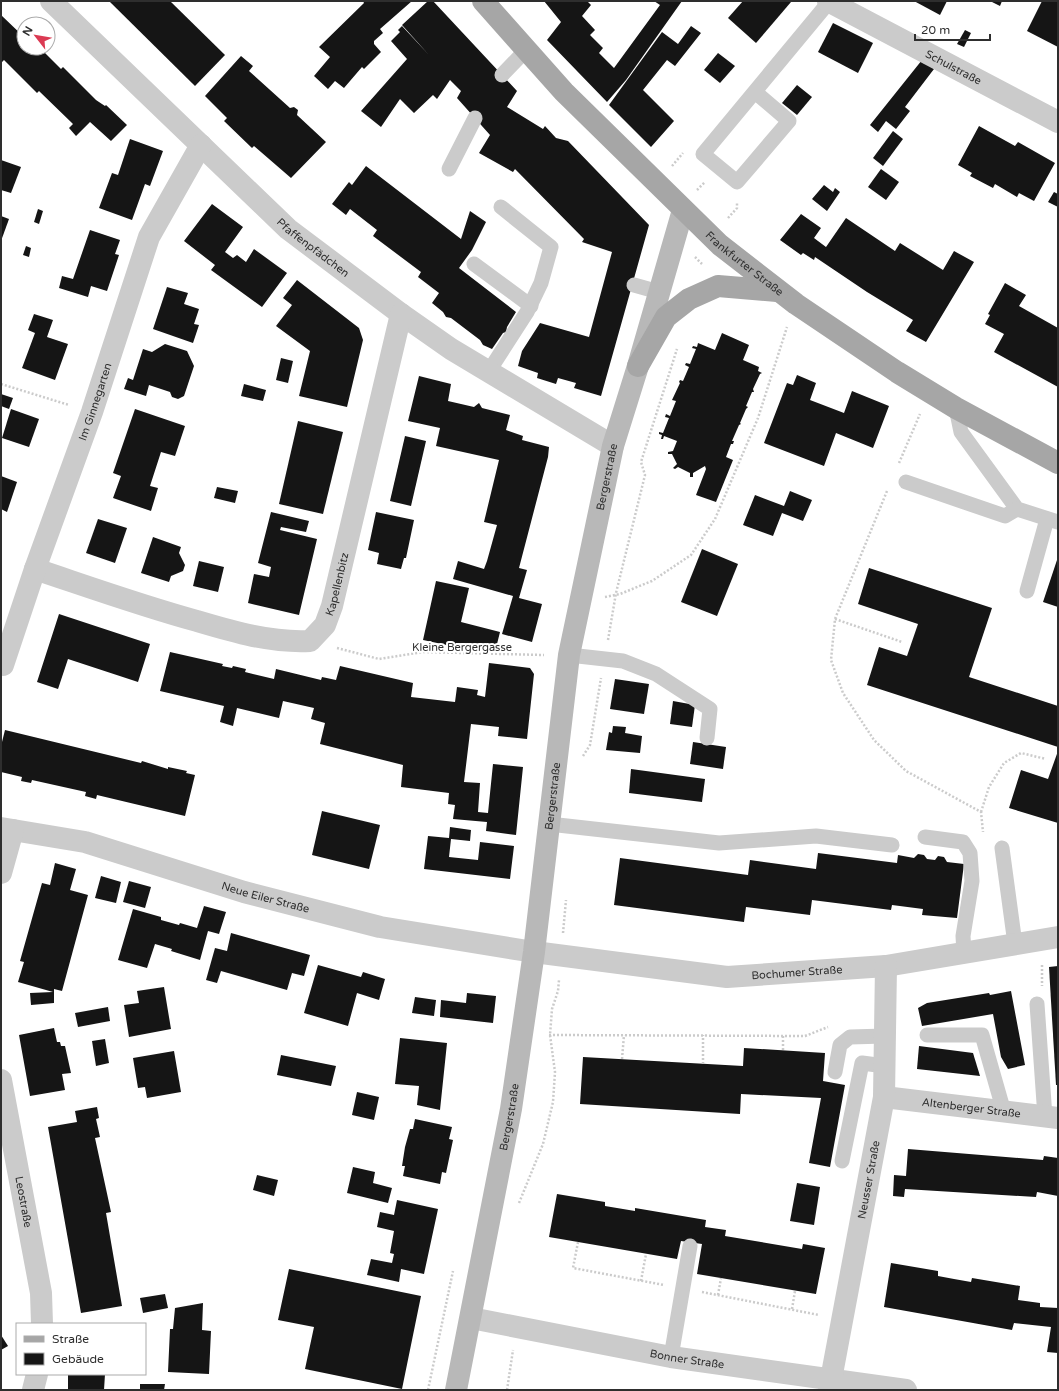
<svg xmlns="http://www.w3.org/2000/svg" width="1059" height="1391" font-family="'Varela Round',sans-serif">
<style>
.building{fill:#151515}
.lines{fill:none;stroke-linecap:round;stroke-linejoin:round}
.path{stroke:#cbcbcb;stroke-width:2.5;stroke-dasharray:2 2;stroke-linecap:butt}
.lane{stroke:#cbcbcb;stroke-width:15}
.street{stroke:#cbcbcb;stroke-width:22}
.secondary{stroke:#b8b8b8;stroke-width:22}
.primary{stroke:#a6a6a6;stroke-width:22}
.labels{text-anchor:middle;stroke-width:4;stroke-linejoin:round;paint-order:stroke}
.street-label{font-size:11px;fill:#2e2e2e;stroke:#fff}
</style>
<rect width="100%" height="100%" fill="#fff"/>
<!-- building -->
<g class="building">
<path d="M109 1H170L225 55 195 86Z"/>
<path d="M363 1H412L380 29 383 33 374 41V44L381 52 364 69 362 67 344 88 335 81 328 89 314 76 330 57 319 47 364 3Z"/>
<path d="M428 1H433L517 91 507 107 543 129 545 126 556 138 568 141 649 225 601 396 574 388 576 383 558 378 556 384 537 378 538 373 518 366 522 351 540 323 589 337 612 252 582 242 584 239 515 169 513 172 479 153 490 135 457 98 461 91 450 80 437 99 433 95 414 113 400 99 381 127 361 111 407 59 391 41 400 32 398 30 402 26 429 55 402 25Z"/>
<path d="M544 1H587L591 5 582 16 595 30 590 35 603 48 599 53 614 68 660 5 654 1H682L626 80 607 102 547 40 561 22Z"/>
<path d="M743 1H789L791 2 756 43 728 18Z"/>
<path d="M914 1H947L940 15Z"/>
<path d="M990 1H1002L1000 6Z"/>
<path d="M1042 1H1058V47L1027 31Z"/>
<path d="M1 15 24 37V48H40L61 69 63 67 96 100 105 106 106 105 127 125 111 141 90 122 76 136 69 128 73 124 39 91 37 93 4 60 1 63Z"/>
<path d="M833 23 873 43 858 73 818 52Z"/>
<path d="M691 26 701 33 675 66 667 60 643 90 674 121 651 147 609 105 662 32 678 44Z"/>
<path d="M965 30 971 33 964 47 957 44Z"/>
<path d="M718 53 735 66 720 83 704 70Z"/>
<path d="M241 56 253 66 249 71 290 108 294 107 298 110 297 115 326 142 291 178 254 146 252 148 224 121 227 118 205 96Z"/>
<path d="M922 60 934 69 905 107 910 111 896 129 886 121 878 132 870 125Z"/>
<path d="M797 85 812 97 797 115 782 103Z"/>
<path d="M979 126 1015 146 1018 142 1055 163 1034 201 1019 193 1017 197 995 184 993 188 970 176 972 173 958 165Z"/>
<path d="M893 131 903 139 883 166 873 158Z"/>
<path d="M130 139 163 151 150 186 145 184 132 220 99 208 112 173 118 175Z"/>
<path d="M1 160 21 167 11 193 1 190Z"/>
<path d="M366 166 461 239 470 211 486 222 472 250 459 268 516 312 507 327 506 332 503 333 492 349 483 345 480 340 451 318 446 317 443 312 432 303 439 293 418 277 421 272 373 236 377 230 350 209 346 215 332 204 349 182 352 185Z"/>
<path d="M881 169 899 182 886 200 868 187Z"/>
<path d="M824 185 833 192 835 188 840 192 827 211 812 199Z"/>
<path d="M1054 192 1058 194V207L1048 202Z"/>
<path d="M212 204 243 227 225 252 233 258 237 255 246 262 254 249 287 273 262 307 211 270 215 265 184 241Z"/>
<path d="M38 209 43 211 39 224 34 222Z"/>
<path d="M801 214 821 228 814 238 826 247 846 218 895 251 900 243 943 270 954 251 974 262 926 342 906 331 913 320 867 292 815 257 814 260 803 253 801 255 780 240Z"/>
<path d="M1 216 9 219 1 241Z"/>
<path d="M90 230 120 240 115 254 119 255 107 291 91 286 88 297 59 288 62 276 73 279Z"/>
<path d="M26 246 31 248 29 257 23 255Z"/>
<path d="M297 280 359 328 363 340 347 407 299 396 310 351 276 326 292 305 283 298Z"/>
<path d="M1005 283 1026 295 1019 306 1058 328V387L994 352 1004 334 985 324 990 315 988 314Z"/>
<path d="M167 287 188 293 184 304 199 309 194 324 199 325 193 343 153 329Z"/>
<path d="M34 314 53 320 47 337 68 344 55 380 22 368 35 333 28 330Z"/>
<path d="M722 333 749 345 743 360 759 367 758 371 762 373 760 374 753 389 754 392H752L746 406 748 407 746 409 740 423 741 424 739 425 732 441H734L733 444H731L726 457 733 460 716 502 696 495 706 469 705 466 693 473V477H690V473L678 467 675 469 673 468 677 464 672 454H668V452L673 451 677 441 664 436 663 439H661L662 435 659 434V432L663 433 669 418 665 417 666 414 670 416 676 401 672 400 680 383 679 382 680 380 683 381 689 367 685 365 686 363 690 364 696 349 692 348 693 346 697 347 698 343 715 350Z"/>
<path d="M165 344 187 351 194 366 184 396 178 399 172 397 170 392 149 385 146 396 124 389 128 378 133 380 143 349 152 352Z"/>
<path d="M281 358 293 361 288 383 276 380Z"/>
<path d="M797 375 816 383 810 400 844 413 852 391 889 406 873 448 836 433 824 466 764 443 787 383 793 385Z"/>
<path d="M419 376 451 384 448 401 474 407 479 403 482 408 510 415 506 430 523 436 522 440 549 447 548 457 519 568 527 570 519 598 542 604 532 642 502 634 513 596 453 579 458 561 484 569 487 561 497 525 484 522 499 460 436 446 440 428 408 421Z"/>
<path d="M244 384 266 390 263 401 241 396Z"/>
<path d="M1 394 13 398 9 409 1 406Z"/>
<path d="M11 409 39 419 29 447 2 438Z"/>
<path d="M135 409 185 426 175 456 161 452 150 486 158 488 151 511 113 498 121 476 113 473Z"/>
<path d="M298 421 343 432 323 514 279 504Z"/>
<path d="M405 436 426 441 411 506 390 501Z"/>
<path d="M1 476 17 482 7 512 1 509Z"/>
<path d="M217 487 238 491 235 503 214 498Z"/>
<path d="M790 491 812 500 803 521 782 513 773 536 743 525 755 495 784 506Z"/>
<path d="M271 512 309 521 306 532 281 527 280 530 317 539 299 615 248 603 254 574 269 577 271 567 258 563Z"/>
<path d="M376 512 414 520 406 558H404L401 569 377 564 379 553 368 550Z"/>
<path d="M98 519 127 528 115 563 86 553Z"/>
<path d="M153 537 181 547 179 553 185 565 183 571 171 576 169 582 141 573Z"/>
<path d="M702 549 738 564 717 616 681 602Z"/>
<path d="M1058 557V607L1043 602Z"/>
<path d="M199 561 224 567 218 592 193 586Z"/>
<path d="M869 568 992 608 969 677 1058 706V747L867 685 879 647 907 656 918 624 858 604Z"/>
<path d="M436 581 469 588 461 622 500 632 497 644 456 643V647L423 640Z"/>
<path d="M59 614 150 644 138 682 68 659 58 689 37 682Z"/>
<path d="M170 652 223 664 222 666 232 668 233 666 246 669 245 672 274 679 276 669 321 680 322 677 336 680 340 666 413 683 411 697 455 702 457 687 478 690 477 695 485 697 489 663 530 668 534 674 527 739 498 736 499 727 471 724 464 782 480 783 478 812 488 813 493 764 523 767 516 835 486 831 487 822 453 819 455 805 448 804 449 793 401 787 403 765 320 744 325 723 311 719 314 708 283 701 279 718 237 708 233 726 220 722 224 706 160 691Z"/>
<path d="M615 679 649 684 644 714 610 709Z"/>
<path d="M673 701 695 705 692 727 670 724Z"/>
<path d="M613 726 626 727 625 733 642 736 640 753 606 750 609 732 612 733Z"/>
<path d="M5 730 141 763 142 761 168 769V767L187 771 186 773 195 775 185 816 97 795 96 799 85 796 86 792 32 780 31 783 21 781 22 777 1 772V746Z"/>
<path d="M693 742 726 747 723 769 690 764Z"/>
<path d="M1058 751V823L1009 808 1021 770 1048 779Z"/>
<path d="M631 769 705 779 702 802 629 793Z"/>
<path d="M322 811 380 825 369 869 312 855Z"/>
<path d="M450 827 471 830 470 841 451 839 449 857 478 860 480 842 514 846 510 879 424 869 428 836 449 838Z"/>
<path d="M818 853 897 863 898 855 914 858 918 854 924 855 927 859 935 860 938 856 944 857 947 862 964 864 957 918 922 915 923 909 892 905 891 910 812 900 810 915 746 907 744 922 614 905 620 858 748 875 750 860 816 869Z"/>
<path d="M55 863 76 869 70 890 88 895 62 991 54 989V1003L31 1005 30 993 53 992 18 982 24 962 20 961 42 883 50 885Z"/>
<path d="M101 876 121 882 116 903 95 898Z"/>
<path d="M129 881 151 887 145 908 123 902Z"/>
<path d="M204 906 226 912 219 934 208 931 200 960 171 951 172 949 155 944 147 968 118 960 133 909 161 917V920L179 925 180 923 197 928Z"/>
<path d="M231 933 310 955 304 976 292 973 287 990 221 971 217 983 206 980 215 948 227 951Z"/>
<path d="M318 965 361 977 363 972 385 979 379 1000 357 993 348 1026 304 1013Z"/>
<path d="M1058 966V1085H1056L1049 967Z"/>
<path d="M164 987 171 1029 129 1037 124 1005 139 1003 137 991Z"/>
<path d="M1011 991 1025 1065 1008 1069 1001 1057 993 1014 922 1026 918 1008 927 1003 989 993 990 995Z"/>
<path d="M467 993 496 996 493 1023 440 1017 441 1000 466 1003Z"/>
<path d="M415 997 436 1000 434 1016 412 1013Z"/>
<path d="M108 1007 110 1021 78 1027 75 1013Z"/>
<path d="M54 1028 57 1042H60L61 1046H65L71 1073 62 1074 65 1090 30 1096 19 1035Z"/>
<path d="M400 1038 447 1043 440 1110 417 1105 419 1086 395 1084Z"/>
<path d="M105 1039 109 1063 96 1066 92 1041Z"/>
<path d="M919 1046 973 1053 980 1076 917 1069Z"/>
<path d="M744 1048 825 1053 823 1081 845 1085 830 1167 809 1163 821 1098 741 1094 740 1114 580 1104 583 1057 743 1066Z"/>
<path d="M174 1051 181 1092 147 1098 145 1087 138 1088 133 1058Z"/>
<path d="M281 1055 336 1066 331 1086 277 1075Z"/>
<path d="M357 1092 379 1097 374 1120 352 1115Z"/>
<path d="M97 1107 99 1118 96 1119 100 1137 95 1138 111 1212 106 1213 122 1306 81 1313 48 1127 77 1122 75 1111Z"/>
<path d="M415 1119 452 1127 449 1139 453 1140 446 1173 442 1172 440 1184 403 1176 405 1166H402L405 1147 410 1129H413Z"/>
<path d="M908 1149 1043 1160 1044 1156 1058 1158V1196L1037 1192 1036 1197 905 1189 904 1197 893 1196 894 1175 906 1176Z"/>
<path d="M353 1167 375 1172 373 1183 392 1188 388 1203 347 1193Z"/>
<path d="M257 1175 278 1180 274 1196 253 1190Z"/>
<path d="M797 1183 820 1187 814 1225 790 1221Z"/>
<path d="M557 1194 605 1202V1206L635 1211V1208L706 1220 705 1227 726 1230 725 1236 802 1249 803 1244 825 1248 816 1294 697 1274 702 1244 681 1241 677 1259 549 1237Z"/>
<path d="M397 1200 438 1209 424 1274 401 1269 399 1282 367 1275 371 1259 392 1263 394 1254 390 1253 394 1231 377 1227 380 1212 394 1215Z"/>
<path d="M891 1263 938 1271V1276L954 1279 971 1282 972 1278 1020 1286 1018 1300 1040 1303V1307L1058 1308V1353L1047 1352 1051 1327 1014 1323 1012 1330 884 1307Z"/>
<path d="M289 1269 421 1296 402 1389 305 1369 314 1327 278 1320Z"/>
<path d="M165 1294 168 1308 143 1313 140 1298Z"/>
<path d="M203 1303 202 1330 211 1331 209 1374 168 1372 170 1329H173L175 1308Z"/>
<path d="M1 1335 8 1346 1 1350Z"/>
<path d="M68 1374H105L104 1390H68Z"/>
<path d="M140 1384H165L164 1390H140Z"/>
</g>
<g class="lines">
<!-- path -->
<g class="path">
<path d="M672 166 683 153"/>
<path d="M697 190 705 182"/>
<path d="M728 218 737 208V202"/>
<path d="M695 257 702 264"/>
<path d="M1 384 69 405"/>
<path d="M899 463 920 414"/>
<path d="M887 491 835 619 831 660 843 693 874 740 906 771 981 812 983 832"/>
<path d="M605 597 620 594 652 581 691 555 715 519 758 418 787 327"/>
<path d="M835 619 902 642"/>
<path d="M608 640 616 593 645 475 641 462 677 349"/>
<path d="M337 648 379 659 423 652 544 655"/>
<path d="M583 756 590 745 601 678"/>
<path d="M981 812 989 787 1004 763 1021 753 1046 759"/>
<path d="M563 933 566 900"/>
<path d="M1042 965V986"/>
<path d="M549 1035 805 1036 828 1027"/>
<path d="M783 1050V1036"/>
<path d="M622 1059 624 1035"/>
<path d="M703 1064V1035"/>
<path d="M519 1203 543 1144 553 1102 555 1072 550 1035 552 1009 558 991 559 980"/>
<path d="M578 1242 573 1268 664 1285"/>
<path d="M641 1281 646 1254"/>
<path d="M702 1292 819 1315"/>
<path d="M718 1295 721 1278"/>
<path d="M792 1309 795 1291"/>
<path d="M428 1390 453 1271"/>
<path d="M507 1390 513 1350"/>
</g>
<!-- lane -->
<g class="lane">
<path d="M502 75 526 50"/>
<path d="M755 92 789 121 737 182 703 154 829 2"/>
<path d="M449 169 475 118"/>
<path d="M474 264 531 306"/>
<path d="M634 285 659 292"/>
<path d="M489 371 527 312 541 283 551 247 501 207"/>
<path d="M956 408 961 432 1017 509 1058 522"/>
<path d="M906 482 1005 516 1017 509"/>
<path d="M1027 591 1047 519"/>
<path d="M569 655 623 661 656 674 710 709 707 738"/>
<path d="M549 824 719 843 816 836 892 845"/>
<path d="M925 837 963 842 970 853 972 881 963 936 964 953"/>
<path d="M1002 848 1015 944"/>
<path d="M1037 1004 1045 1117"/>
<path d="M927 1035H982L1004 1112"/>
<path d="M835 1072 840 1045 850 1037 885 1036"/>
<path d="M842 1161 862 1063 885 1066"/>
<path d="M671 1357 690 1246"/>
</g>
<!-- street -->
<g class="street">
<path id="s1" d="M51 1 288 229 401 314 451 349 613 446"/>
<path id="s2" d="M828 1 1058 122"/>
<path id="s3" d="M35 569C89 587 142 606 197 621 234 632 271 643 310 641L325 625 332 606 401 314"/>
<path id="s4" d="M3 665 35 569 92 412 149 237 201 145"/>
<path id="s5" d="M1 828 85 842 244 892 380 927 534 952 727 977 886 966 1058 937"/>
<path d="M1 873 13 830"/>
<path id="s6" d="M1 1080 41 1293 42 1324"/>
<path id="s7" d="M884 1097 1058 1118"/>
<path id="s8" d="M471 1318 671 1357 906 1390"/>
<path d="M33 1390 37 1374"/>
<path id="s9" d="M829 1390 884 1097 886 966"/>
</g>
<!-- secondary -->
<path class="secondary" id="s10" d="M456 1390 511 1109 534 952 569 655 613 446 638 366 683 210"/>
<!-- primary -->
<g class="primary">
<path id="s11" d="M483 1 564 92 720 245 796 304 897 372 956 408 1058 463"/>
<path d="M638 366 666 317 689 299 718 286 777 291"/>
</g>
</g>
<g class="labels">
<!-- street labels -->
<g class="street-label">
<text dy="4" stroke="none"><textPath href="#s2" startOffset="142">Schulstraße</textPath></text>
<text dy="4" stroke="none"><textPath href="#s1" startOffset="360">Pfaffenpfädchen</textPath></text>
<text dy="4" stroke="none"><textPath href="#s11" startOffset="371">Frankfurter Straße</textPath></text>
<text dy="4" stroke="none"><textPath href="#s4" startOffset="279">Im Ginnegarten</textPath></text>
<text dy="4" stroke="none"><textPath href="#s10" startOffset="926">Bergerstraße</textPath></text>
<text dy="4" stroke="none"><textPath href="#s3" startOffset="350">Kapellenbitz</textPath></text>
<text x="462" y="651">Kleine Bergergasse</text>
<text dy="4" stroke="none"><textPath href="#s10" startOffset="602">Bergerstraße</textPath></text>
<text dy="4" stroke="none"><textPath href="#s5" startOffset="274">Neue Eiler Straße</textPath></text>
<text dy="4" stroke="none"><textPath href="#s5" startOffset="813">Bochumer Straße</textPath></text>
<text dy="4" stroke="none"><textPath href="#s7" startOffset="88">Altenberger Straße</textPath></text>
<text dy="4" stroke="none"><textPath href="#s10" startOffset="278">Bergerstraße</textPath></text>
<text dy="4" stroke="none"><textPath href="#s9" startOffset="214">Neusser Straße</textPath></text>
<text dy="4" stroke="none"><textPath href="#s6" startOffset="124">Leostraße</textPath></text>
<text dy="4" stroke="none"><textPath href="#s8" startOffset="220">Bonner Straße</textPath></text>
</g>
</g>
<!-- border -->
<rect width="1059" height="1391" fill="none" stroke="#2e2e2e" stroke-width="4"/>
<!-- legend -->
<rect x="16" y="1323" width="130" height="52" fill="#ffffff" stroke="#ababab"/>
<rect x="24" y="1336" width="20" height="6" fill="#a6a6a6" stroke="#ababab"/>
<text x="52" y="1343" font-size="12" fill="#2e2e2e">Straße</text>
<rect x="24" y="1353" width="20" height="12" fill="#151515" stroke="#ababab"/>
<text x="52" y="1363" font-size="12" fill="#2e2e2e">Gebäude</text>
<!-- north arrow -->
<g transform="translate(36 36) rotate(301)"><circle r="19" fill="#ffffff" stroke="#ababab"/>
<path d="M0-3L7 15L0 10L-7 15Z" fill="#db3a53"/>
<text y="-6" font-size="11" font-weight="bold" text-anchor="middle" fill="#2e2e2e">N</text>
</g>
<!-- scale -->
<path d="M915 34v6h75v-6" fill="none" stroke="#2e2e2e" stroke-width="2"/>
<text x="921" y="34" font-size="12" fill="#2e2e2e" stroke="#ffffff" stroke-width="3" paint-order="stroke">20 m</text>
</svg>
